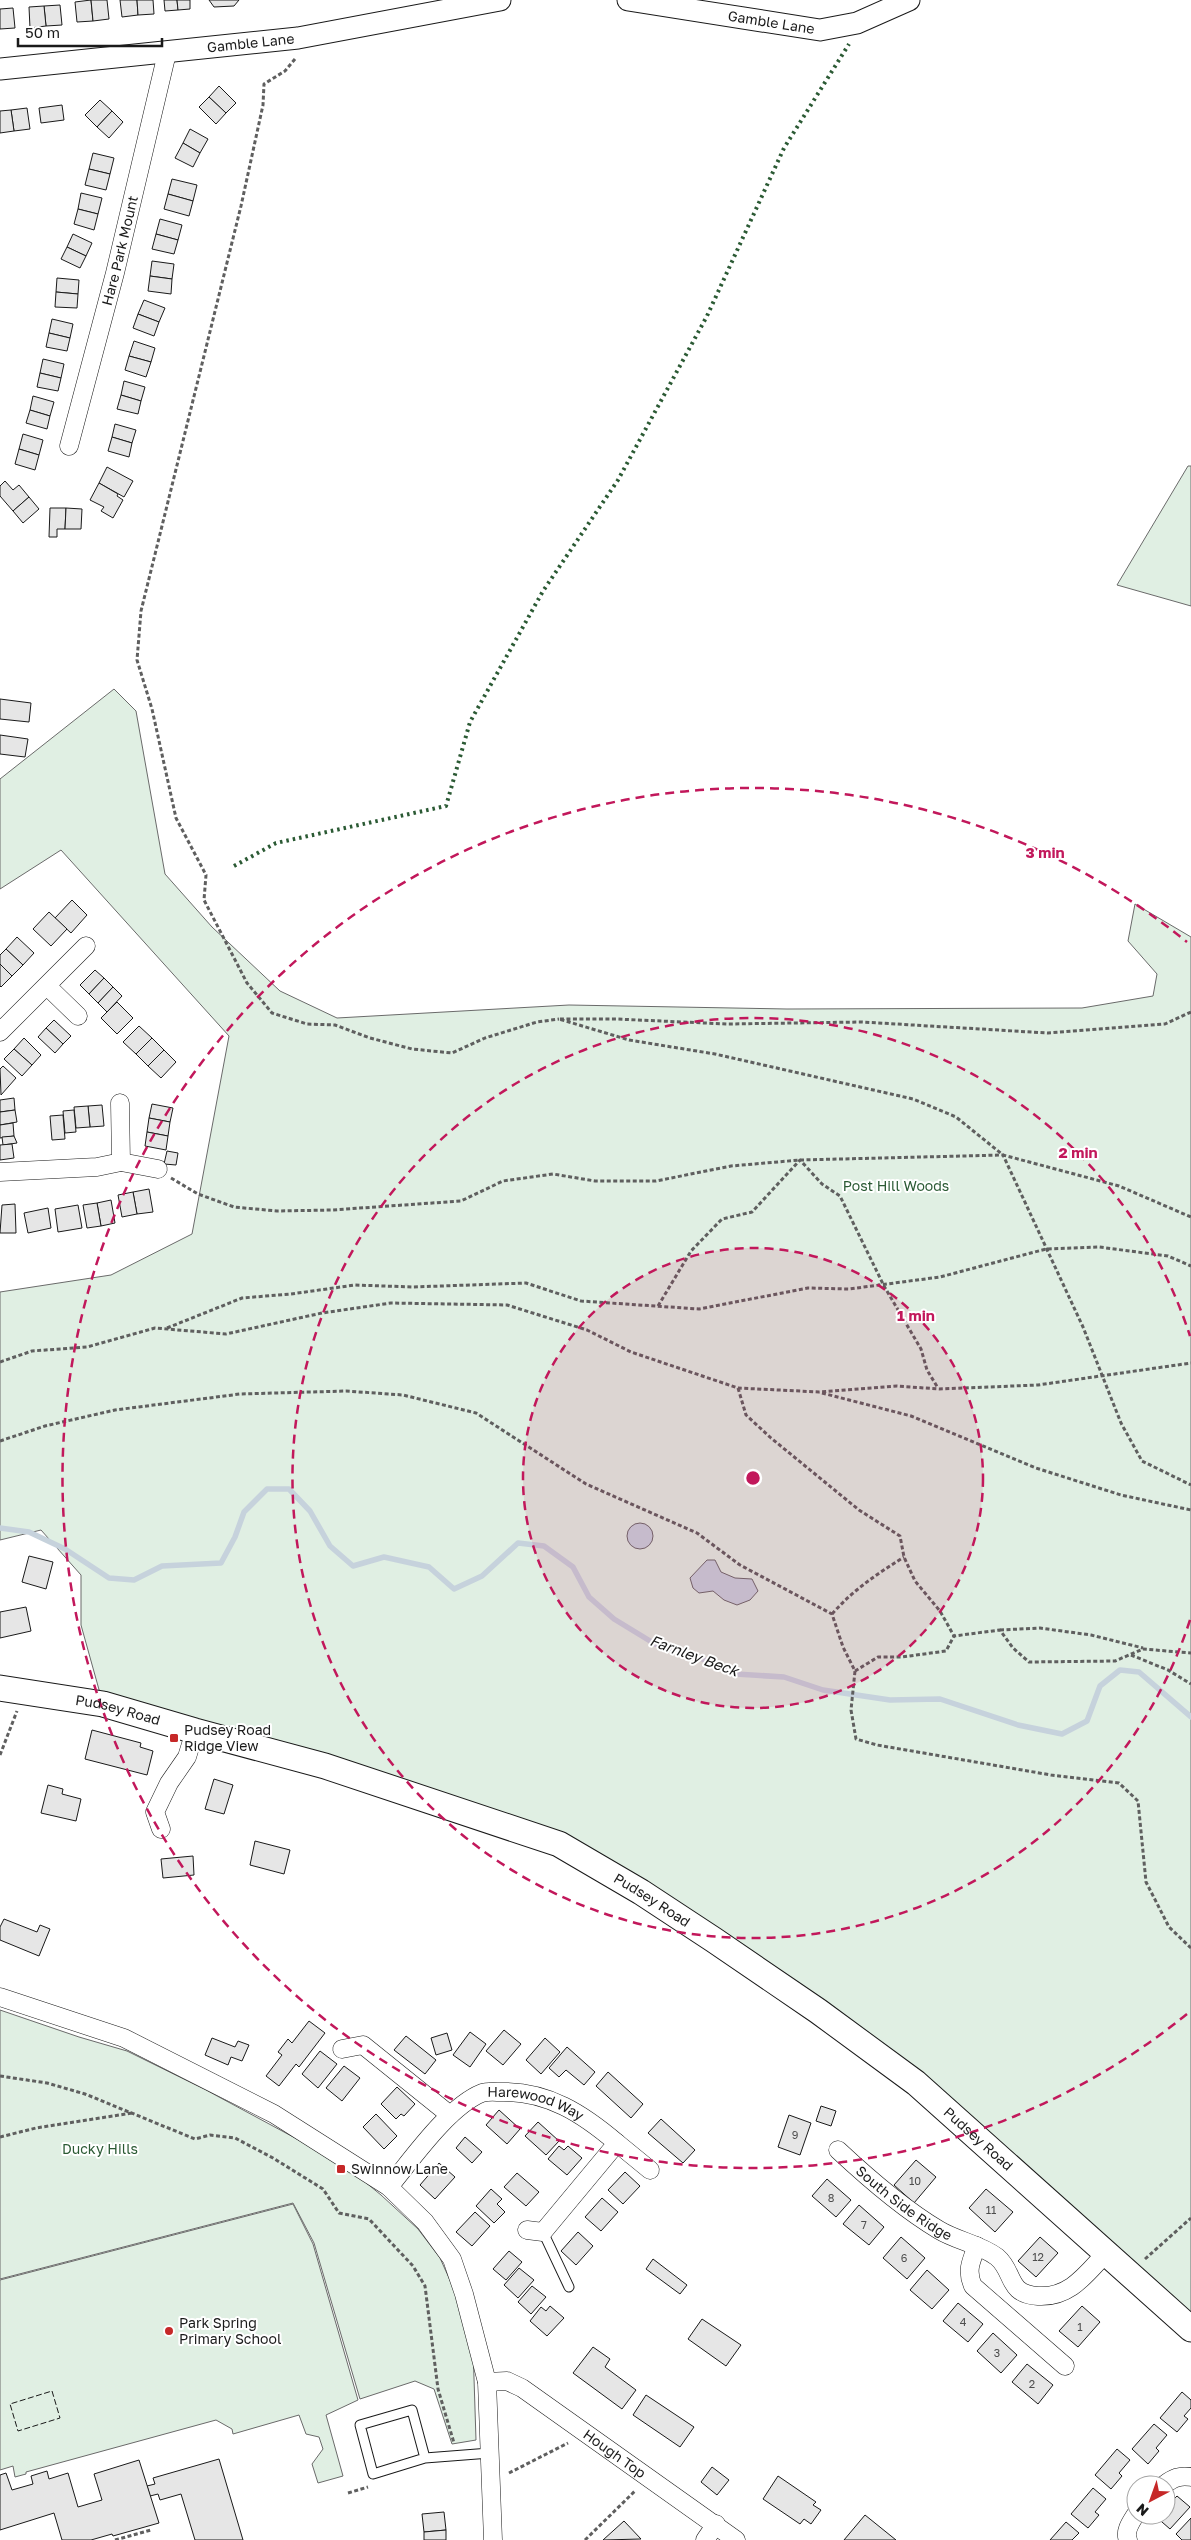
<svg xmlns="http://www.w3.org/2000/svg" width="1191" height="2540" font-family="'Golos Text',sans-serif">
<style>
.green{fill:#e0efe3;stroke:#6a6a6a}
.water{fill:#c6d2dc;stroke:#6a6a6a}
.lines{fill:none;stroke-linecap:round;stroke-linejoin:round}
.stream{stroke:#c6d2dc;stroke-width:5.5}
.building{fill:#e6e6e6;stroke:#1a1a1a}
.service-casing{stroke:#1a1a1a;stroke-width:11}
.minor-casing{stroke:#1a1a1a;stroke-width:19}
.tertiary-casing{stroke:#1a1a1a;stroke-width:23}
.secondary-casing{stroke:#1a1a1a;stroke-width:27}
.path{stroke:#5f5f5f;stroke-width:3;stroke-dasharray:4 2.5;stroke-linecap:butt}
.service{stroke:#fff;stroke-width:9}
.minor{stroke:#fff;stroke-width:18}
.tertiary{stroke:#fff;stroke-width:21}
.secondary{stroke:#fff;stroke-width:25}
.hedge{stroke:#2b5a34;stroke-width:4;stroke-dasharray:2.5 4;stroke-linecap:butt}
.fence{stroke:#1a1a1a;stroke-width:1;stroke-dasharray:6 2.5;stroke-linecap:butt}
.ring{fill:none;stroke:#c2185b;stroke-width:2.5;stroke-dasharray:9 6}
.poi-dot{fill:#c62828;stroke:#fff;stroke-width:2}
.labels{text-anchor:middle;stroke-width:4;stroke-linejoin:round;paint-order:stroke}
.number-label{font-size:11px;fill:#4d4d4d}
.street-label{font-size:14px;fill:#1a1a1a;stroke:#fff}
.park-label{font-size:14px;fill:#2b5a34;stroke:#fff}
.poi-label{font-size:14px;fill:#1a1a1a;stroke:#fff;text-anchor:start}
.water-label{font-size:15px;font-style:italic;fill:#1a1a1a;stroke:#fff}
.centre{fill:#c2185b;stroke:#fff;stroke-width:2.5}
.ring-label{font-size:15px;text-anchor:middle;font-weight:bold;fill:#c2185b;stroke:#fff;stroke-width:4;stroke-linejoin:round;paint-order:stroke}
</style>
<rect width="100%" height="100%" fill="#fff"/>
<!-- green -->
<g class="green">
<path d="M1188 466H1191V606L1117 585Z"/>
<path d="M114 689 136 711 165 874 212 927 280 991 337 1018 569 1005 787 1009 1082 1008 1153 996 1157 974 1128 941 1135 904 1191 937V2329L916 2083 559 1844 103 1704 81 1625V1575L41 1530 0 1540V1292L111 1275 192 1234 229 1036 61 850 0 889V779Z"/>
<path d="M0 2010 79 2037 127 2051 206 2090 310 2146 348 2168 381 2195 418 2229 440 2258 458 2298 473 2347 476 2440 452 2444 434 2389 415 2381 360 2399 314 2243 293 2203 0 2279Z"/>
<path d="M293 2204 313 2244 358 2400 326 2415 343 2476 318 2483 312 2464 323 2449 319 2437 306 2434 299 2415 233 2434 232 2429 216 2420 26 2472V2474L15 2477 13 2466 0 2470V2280Z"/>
</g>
<!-- water -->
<g class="water">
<circle cx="640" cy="1536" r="13"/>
<path d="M707 1560H715L721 1572 735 1578 752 1579 758 1591 750 1600 737 1605 724 1600 713 1591 699 1593 693 1588 690 1578Z"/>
</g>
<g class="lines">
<!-- stream -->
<path class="stream" d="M0 1528 29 1532 65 1549 109 1578 134 1580 162 1566 221 1563 235 1537 244 1512 267 1489H289L310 1511 330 1546 353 1566 384 1557 429 1567 454 1589 482 1576 518 1543 544 1546 573 1567 589 1597 614 1619 655 1644 689 1653 736 1674 784 1677 823 1690 890 1700 940 1699 1018 1725 1062 1734 1087 1721 1100 1686 1120 1670 1139 1672 1191 1717"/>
</g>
<!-- building -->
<g class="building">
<path d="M91 0 93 21 77 22 75 2Z"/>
<path d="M91 0H107L109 19 93 21Z"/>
<path d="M120 0H137L138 15 122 17Z"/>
<path d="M137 0H153L154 14 138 15Z"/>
<path d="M164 0H177L178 10 165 11Z"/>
<path d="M177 0H190V9L178 10Z"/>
<path d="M209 0H239L234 6 214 7Z"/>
<path d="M60 5 62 25 46 26 44 6Z"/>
<path d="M44 6 46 26 30 28 29 7Z"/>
<path d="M13 8 15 28 0 29V9Z"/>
<path d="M219 86 236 103 226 113 209 97Z"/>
<path d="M209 97 226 113 216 124 199 107Z"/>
<path d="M100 100 112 111 97 127 85 115Z"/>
<path d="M62 105 64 120 41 123 39 108Z"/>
<path d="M27 108 30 129 14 131 11 110Z"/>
<path d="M11 110 14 131 0 133V111Z"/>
<path d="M112 111 123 122 109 138 97 127Z"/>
<path d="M190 129 208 139 200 153 183 143Z"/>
<path d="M183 143 200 153 193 167 175 158Z"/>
<path d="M93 153 114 158 110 174 89 169Z"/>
<path d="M89 169 110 174 106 190 85 185Z"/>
<path d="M172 179 197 185 193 201 168 194Z"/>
<path d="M81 193 102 198 98 214 78 209Z"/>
<path d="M168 194 193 201 189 216 164 209Z"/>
<path d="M78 209 98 214 94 230 74 224Z"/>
<path d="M160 219 182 225 178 240 156 234Z"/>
<path d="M73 234 92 243 86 256 67 247Z"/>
<path d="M156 234 178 240 174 254 152 249Z"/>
<path d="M67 247 86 256 80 268 61 259Z"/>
<path d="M152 261 174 264 172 279 150 276Z"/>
<path d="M150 276 172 279 171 294 148 291Z"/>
<path d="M57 278 79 280 78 294 56 292Z"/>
<path d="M56 292 78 294 77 308 55 307Z"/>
<path d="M144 300 165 308 159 322 138 314Z"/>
<path d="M138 314 159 322 154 336 133 328Z"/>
<path d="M52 319 73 324 70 338 49 333Z"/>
<path d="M49 333 70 338 67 351 46 347Z"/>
<path d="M134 341 155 348 151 362 129 356Z"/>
<path d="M129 356 151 362 146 377 125 370Z"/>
<path d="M43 359 64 364 61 378 40 373Z"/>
<path d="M40 373 61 378 58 391 37 387Z"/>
<path d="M124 381 145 387 141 401 121 395Z"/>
<path d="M121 395 141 401 138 414 117 409Z"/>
<path d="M33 396 54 402 50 416 30 410Z"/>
<path d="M30 410 50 416 47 429 26 423Z"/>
<path d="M115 424 136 430 132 443 112 437Z"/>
<path d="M23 434 43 440 39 455 19 449Z"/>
<path d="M112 437 132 443 129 457 108 451Z"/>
<path d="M19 449 39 455 35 470 15 464Z"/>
<path d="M107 467 133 481 124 497 99 483Z"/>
<path d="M5 481 13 490 19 485 29 497 13 511 0 496V486Z"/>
<path d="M99 483 118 494 117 496 123 500 113 518 101 511 104 507 90 500Z"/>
<path d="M29 497 39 509 23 523 13 511Z"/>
<path d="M50 508H66L65 529H57V537H49Z"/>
<path d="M66 508 82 509 81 529H65Z"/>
<path d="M0 699 31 703 29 722 0 719Z"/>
<path d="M0 735 28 739 25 757 0 754Z"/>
<path d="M72 900 87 915 71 933 55 918Z"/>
<path d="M49 912 67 929 51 946 33 929Z"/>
<path d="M17 937 34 953 23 965 6 949Z"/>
<path d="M6 949 23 965 12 976 0 964V955Z"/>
<path d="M0 964 12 976 1 987 0 986Z"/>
<path d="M95 970 104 978 89 994 80 985Z"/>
<path d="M104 978 113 987 98 1003 89 994Z"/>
<path d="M113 987 122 996 107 1012 98 1003Z"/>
<path d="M117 1002 133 1018 117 1034 101 1018Z"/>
<path d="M54 1020 71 1036 63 1044 46 1028Z"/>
<path d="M139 1026 152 1038 136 1054 123 1042Z"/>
<path d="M46 1028 63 1044 55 1053 38 1037Z"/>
<path d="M24 1038 41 1055 32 1065 14 1049Z"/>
<path d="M152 1038 164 1050 148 1066 136 1054Z"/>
<path d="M14 1049 32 1065 22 1076 4 1059Z"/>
<path d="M164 1050 176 1062 161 1078 148 1066Z"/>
<path d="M3 1066 16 1078 1 1095 0 1069Z"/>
<path d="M14 1098 15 1110 0 1112V1100Z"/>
<path d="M152 1104 173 1108 170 1122 149 1118Z"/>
<path d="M102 1105 104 1126 90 1127 88 1106Z"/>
<path d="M88 1106 90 1127 76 1128 74 1107Z"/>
<path d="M15 1110 17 1122 0 1125V1112Z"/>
<path d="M74 1110 76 1132 65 1133 63 1111Z"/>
<path d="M63 1115 65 1139 52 1140 50 1116Z"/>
<path d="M149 1118 170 1122 168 1136 147 1132Z"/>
<path d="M13 1123 14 1136 0 1138V1125Z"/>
<path d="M147 1132 168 1136 166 1150 145 1146Z"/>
<path d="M14 1136 17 1143 3 1145 2 1137Z"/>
<path d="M12 1144 14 1158 0 1160V1145Z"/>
<path d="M167 1151 178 1153 176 1165 164 1164Z"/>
<path d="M149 1189 153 1212 137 1214 133 1192Z"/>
<path d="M133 1192 137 1214 122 1217 118 1195Z"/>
<path d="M111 1200 115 1223 101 1226 97 1203Z"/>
<path d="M97 1203 101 1226 87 1228 83 1205Z"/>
<path d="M15 1204 16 1233H0L2 1205Z"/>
<path d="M78 1205 82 1228 58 1232 55 1209Z"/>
<path d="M48 1208 51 1228 28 1233 24 1213Z"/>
<path d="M29 1556 53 1562 46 1589 22 1582Z"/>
<path d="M26 1607 31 1631 0 1638V1612Z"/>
<path d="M92 1730 141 1743 140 1747 153 1751 147 1775 85 1759Z"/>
<path d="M214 1779 233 1785 224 1814 205 1809Z"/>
<path d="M48 1785 63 1789 62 1794 81 1799 76 1821 41 1813Z"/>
<path d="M255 1841 290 1850 284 1874 250 1865Z"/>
<path d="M193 1856 194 1875 163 1878 161 1859Z"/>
<path d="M4 1919 37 1932 40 1925 50 1929 39 1956 0 1940V1927Z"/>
<path d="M309 2021 325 2033 299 2067 296 2064 279 2086 266 2076 282 2055 278 2052 288 2039 292 2043Z"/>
<path d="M504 2030 521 2044 503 2065 486 2051Z"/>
<path d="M470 2032 486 2044 470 2067 453 2055Z"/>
<path d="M447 2033 452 2050 436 2055 431 2038Z"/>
<path d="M406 2036 436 2060 425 2074 394 2050Z"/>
<path d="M212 2038 235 2047 238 2041 249 2045 242 2061 231 2057 228 2065 205 2055Z"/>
<path d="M545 2038 560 2052 541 2074 526 2060Z"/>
<path d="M567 2047 595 2072 584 2085 566 2070 559 2077 549 2068Z"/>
<path d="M320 2051 337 2064 318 2088 302 2074Z"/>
<path d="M344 2066 360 2078 342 2101 326 2088Z"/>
<path d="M608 2072 643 2104 631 2118 596 2086Z"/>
<path d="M397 2087 415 2104 404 2116 401 2114 396 2119 381 2104Z"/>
<path d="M821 2106 836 2111 831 2126 816 2121Z"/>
<path d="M499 2110 520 2129 507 2144 486 2125Z"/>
<path d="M376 2114 397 2136 384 2149 363 2127Z"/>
<path d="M789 2115 811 2123 800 2155 778 2147Z"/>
<path d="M661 2119 695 2150 683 2163 648 2133Z"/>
<path d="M538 2122 559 2141 546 2155 525 2136Z"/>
<path d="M465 2137 482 2152 472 2163 456 2148Z"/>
<path d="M559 2146 564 2150 568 2146 582 2158 567 2175 548 2159Z"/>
<path d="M916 2160 936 2177 914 2203 894 2185Z"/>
<path d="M439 2163 455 2177 435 2199 420 2185Z"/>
<path d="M625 2172 640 2186 623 2204 608 2190Z"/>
<path d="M517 2173 539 2192 526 2206 504 2187Z"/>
<path d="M827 2179 851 2200 836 2217 812 2196Z"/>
<path d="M491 2189 502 2199 497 2204 505 2212 494 2223 476 2206Z"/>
<path d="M986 2189 1013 2212 995 2232 969 2208Z"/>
<path d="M602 2198 618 2212 601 2231 585 2217Z"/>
<path d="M859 2205 884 2227 869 2245 843 2224Z"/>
<path d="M475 2212 490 2226 472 2246 456 2232Z"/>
<path d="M578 2232 593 2246 576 2265 561 2251Z"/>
<path d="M901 2237 925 2258 907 2279 883 2258Z"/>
<path d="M1040 2237 1058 2253 1036 2277 1018 2261Z"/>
<path d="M509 2251 522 2262 506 2280 493 2269Z"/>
<path d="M653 2259 687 2285 680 2294 646 2269Z"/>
<path d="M519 2268 534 2280 518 2298 504 2285Z"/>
<path d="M927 2270 949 2290 932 2309 910 2290Z"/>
<path d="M532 2286 546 2297 531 2314 518 2302Z"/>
<path d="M958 2303 983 2324 968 2342 943 2321Z"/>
<path d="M550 2306 564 2318 547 2336 530 2321 541 2307 546 2311Z"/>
<path d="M1082 2306 1100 2322 1078 2347 1059 2331Z"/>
<path d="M702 2319 741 2345 726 2366 688 2339Z"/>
<path d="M993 2333 1017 2355 1001 2373 977 2351Z"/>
<path d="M593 2347 610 2359 605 2367 636 2390 622 2409 573 2373Z"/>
<path d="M1027 2364 1053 2385 1038 2404 1012 2382Z"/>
<path d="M1182 2392 1191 2400V2408L1184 2416 1188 2419 1177 2432 1160 2418Z"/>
<path d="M646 2395 694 2427 680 2447 633 2415Z"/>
<path d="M1154 2424 1167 2435 1156 2448 1159 2451 1148 2464 1132 2449Z"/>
<path d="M1117 2449 1130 2460 1119 2473 1122 2476 1111 2489 1095 2475Z"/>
<path d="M219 2459 243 2540H195L181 2494 160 2500 158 2494 150 2496 147 2486 155 2484 153 2478Z"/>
<path d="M139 2460 159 2523 113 2536 112 2534 91 2540H62L54 2513 0 2530V2475L6 2473 12 2490 33 2484 31 2476 47 2471 49 2479 68 2473 78 2507 102 2500 94 2474Z"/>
<path d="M712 2467 729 2480 717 2495 701 2482Z"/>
<path d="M778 2476 816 2502 813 2505 821 2510 811 2524 804 2519 800 2524 763 2499Z"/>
<path d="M1093 2488 1106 2499 1095 2512 1099 2515 1088 2528 1071 2514Z"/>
<path d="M1177 2496 1190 2507 1170 2529 1154 2515H1166V2507Z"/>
<path d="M444 2512 446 2530 424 2532 422 2514Z"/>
<path d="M865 2515 896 2540H844Z"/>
<path d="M1191 2518V2540H1182L1176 2534Z"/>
<path d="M624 2521 641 2539 603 2540Z"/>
<path d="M1066 2522 1079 2533 1072 2540H1050Z"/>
<path d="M446 2530V2540H424V2532Z"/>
</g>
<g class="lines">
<defs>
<g id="service">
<path d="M543 2232 569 2287"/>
<path d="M425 2458 412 2410 360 2425 373 2474 425 2458 490 2453"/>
</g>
<g id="minor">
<path id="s1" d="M69 446 115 273 167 53"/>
<path d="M47 986 78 1016"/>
<path d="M0 1032 86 946"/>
<path d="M121 1162 158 1169"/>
<path d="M0 1172 97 1167 121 1162 120 1103"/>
<path d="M161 1829 155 1812 169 1783 187 1757 195 1731"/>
<path d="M0 1997 124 2038 274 2114 389 2187 425 2222 452 2259 464 2294 487 2382 493 2540"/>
<path d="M342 2049 363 2045 450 2115"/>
<path d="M617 2143 650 2170"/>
<path id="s2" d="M838 2150C869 2179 902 2208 939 2230 957 2241 980 2244 997 2257 1015 2272 1006 2294 1038 2296 1070 2298 1086 2274 1106 2253"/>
<path id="s3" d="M389 2187C412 2159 449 2106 482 2093 488 2091 496 2092 501 2092 548 2091 583 2114 617 2143L543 2232 527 2230"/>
<path d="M977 2246C971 2261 966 2271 973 2286L1065 2366"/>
<path id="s4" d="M487 2382 507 2381 522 2388 736 2540"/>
<path d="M1164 2485C1173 2478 1180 2475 1191 2477"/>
<path d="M705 2540 716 2524"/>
<path d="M1128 2540C1124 2531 1131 2522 1136 2514"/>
</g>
<g id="tertiary">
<path id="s5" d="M628 0 820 30 857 23 909 0"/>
<path id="s6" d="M0 69 298 38 500 0"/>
</g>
<g id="secondary">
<path id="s7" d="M0 1688 103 1704 195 1731 325 1766 559 1844 641 1892 714 1940 818 2011 916 2083 1191 2329"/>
</g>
</defs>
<!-- service casing -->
<use href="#service" class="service-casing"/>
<!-- minor casing -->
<use href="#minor" class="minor-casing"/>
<!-- tertiary casing -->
<use href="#tertiary" class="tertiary-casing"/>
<!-- secondary casing -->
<use href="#secondary" class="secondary-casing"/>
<!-- path -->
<g class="path">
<path d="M295 59 285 71 264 84 263 105 241 206 141 611 137 660 152 709 176 818 206 875 204 900 247 983 272 1013 307 1024 335 1025 370 1038 412 1049 452 1053 485 1038 537 1022 559 1019"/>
<path d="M1191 1012 1165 1024 1048 1033 862 1022 727 1024 616 1019H559L629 1040 715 1054 913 1099 956 1117 1003 1155 1119 1186 1191 1217"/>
<path d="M171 1178 198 1194 234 1207 277 1211 332 1210 461 1201 503 1181 553 1174 595 1181H656L731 1166 800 1160 1003 1155 1083 1327 1121 1423 1142 1461 1191 1485"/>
<path d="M658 1306 691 1251 722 1219 752 1212 800 1160 822 1184 840 1196 884 1286 921 1349 927 1370 938 1388"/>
<path d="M167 1328 242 1298 291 1294 355 1285 413 1287 526 1283 581 1301 699 1309 808 1288 849 1289 940 1277 1046 1249 1099 1247 1168 1256 1191 1266"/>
<path d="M0 1362 32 1351 87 1347 155 1328 226 1334 322 1313 391 1303 507 1305 587 1330 631 1352 738 1388 819 1392 897 1386 939 1389 1038 1385 1191 1363"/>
<path d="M738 1388 746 1415 771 1438 859 1510 900 1536 904 1557 915 1581 940 1611 954 1636 1000 1630 1013 1648 1029 1662 1115 1661 1143 1649 1191 1653"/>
<path d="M822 1393 911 1416 1036 1468 1121 1495 1191 1510"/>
<path d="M0 1441 45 1426 115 1410 240 1394 346 1391 403 1395 476 1413 586 1484 697 1533 740 1565 832 1614 843 1647 855 1671 851 1710 856 1739 877 1745 1051 1775 1119 1783 1138 1801 1146 1882 1169 1927 1191 1948"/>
<path d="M832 1614C853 1590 877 1574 904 1557"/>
<path d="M1000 1630 1040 1628 1091 1635 1143 1648"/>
<path d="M1131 1655 1168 1670 1191 1684"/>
<path d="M855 1671 878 1657H902L946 1651 954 1636"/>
<path d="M0 1755 17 1711"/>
<path d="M0 2076 47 2083 85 2094 195 2139 210 2135 235 2138 273 2158 323 2189 339 2213 369 2219 413 2266 425 2286 438 2389 454 2443"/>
<path d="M0 2137 36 2128 132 2113"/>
<path d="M1145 2259 1191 2218"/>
<path d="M509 2473 568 2443"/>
<path d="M348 2493 368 2487"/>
<path d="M115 2540 151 2530"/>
<path d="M585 2540 636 2490"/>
</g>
<!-- service -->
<use href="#service" class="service"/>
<!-- minor -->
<use href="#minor" class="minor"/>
<!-- tertiary -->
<use href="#tertiary" class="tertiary"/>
<!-- secondary -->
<use href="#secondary" class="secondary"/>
<!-- hedge -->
<path class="hedge" d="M234 866 276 843 446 806 470 722 543 591 618 480 707 316 784 148 849 44"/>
<!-- fence -->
<path class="fence" d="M52 2391 60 2418 18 2431 10 2404Z"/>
</g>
<!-- distance rings -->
<circle cx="753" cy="1478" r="230" fill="#c2185b" fill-opacity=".12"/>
<g class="ring">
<circle cx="753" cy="1478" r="230"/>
<path d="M1190 1620A460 460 0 1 1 1190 1336"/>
<path d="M1187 2014A690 690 0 1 1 1187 942"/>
</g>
<!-- markers -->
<g class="poi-dot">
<rect x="169" y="1733" width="10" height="10" rx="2.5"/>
<rect x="336" y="2164" width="10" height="10" rx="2.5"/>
<circle cx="169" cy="2331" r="5"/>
</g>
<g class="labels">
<!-- number labels -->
<g class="number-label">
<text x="795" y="2139">9</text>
<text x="915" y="2185">10</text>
<text x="831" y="2202">8</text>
<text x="991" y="2214">11</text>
<text x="864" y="2229">7</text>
<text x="1038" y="2261">12</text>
<text x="904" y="2262">6</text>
<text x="963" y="2326">4</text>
<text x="1080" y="2331">1</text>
<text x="997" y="2357">3</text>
<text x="1032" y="2388">2</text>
</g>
<!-- street labels -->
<g class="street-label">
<text dy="5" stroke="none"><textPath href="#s5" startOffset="145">Gamble Lane</textPath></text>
<text dy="5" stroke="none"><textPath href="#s6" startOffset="252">Gamble Lane</textPath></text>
<text dy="5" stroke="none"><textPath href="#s1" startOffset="202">Hare Park Mount</textPath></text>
<text dy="5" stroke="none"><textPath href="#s7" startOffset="120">Pudsey Road</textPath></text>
<text dy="5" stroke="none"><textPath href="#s7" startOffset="690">Pudsey Road</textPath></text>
<text dy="5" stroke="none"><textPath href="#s3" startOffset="189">Harewood Way</textPath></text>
<text dy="5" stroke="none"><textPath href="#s7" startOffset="1095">Pudsey Road</textPath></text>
<text dy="5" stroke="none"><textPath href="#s2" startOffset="85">South Side Ridge</textPath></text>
<text dy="5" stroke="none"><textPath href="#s4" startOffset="150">Hough Top</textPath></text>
</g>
<!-- park labels -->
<g class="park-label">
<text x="896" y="1191">Post Hill Woods</text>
<text x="100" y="2154">Ducky Hills</text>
</g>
<!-- poi labels -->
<g class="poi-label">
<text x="184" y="1735">Pudsey Road<tspan x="184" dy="16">Ridge View</tspan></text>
<text x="351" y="2174">Swinnow Lane</text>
<text x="179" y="2328">Park Spring<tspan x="179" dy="16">Primary School</tspan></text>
</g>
<!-- water labels -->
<g class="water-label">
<text transform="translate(694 1656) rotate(20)" y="5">Farnley Beck</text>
</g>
</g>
<circle cx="753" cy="1478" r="8" class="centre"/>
<g class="ring-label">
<text x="1045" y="858">3 min</text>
<text x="1078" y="1158">2 min</text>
<text x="916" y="1321">1 min</text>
</g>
<!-- north arrow -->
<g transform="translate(1151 2500) rotate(221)"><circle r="24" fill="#ffffff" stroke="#a3a3a3"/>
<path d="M0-4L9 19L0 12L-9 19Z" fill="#c62828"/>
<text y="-8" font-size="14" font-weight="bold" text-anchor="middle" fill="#1a1a1a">N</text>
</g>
<!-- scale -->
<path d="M18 38v8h144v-8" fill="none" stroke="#1a1a1a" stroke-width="2.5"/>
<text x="25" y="38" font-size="15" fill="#1a1a1a" stroke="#ffffff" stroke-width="4" paint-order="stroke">50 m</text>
</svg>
